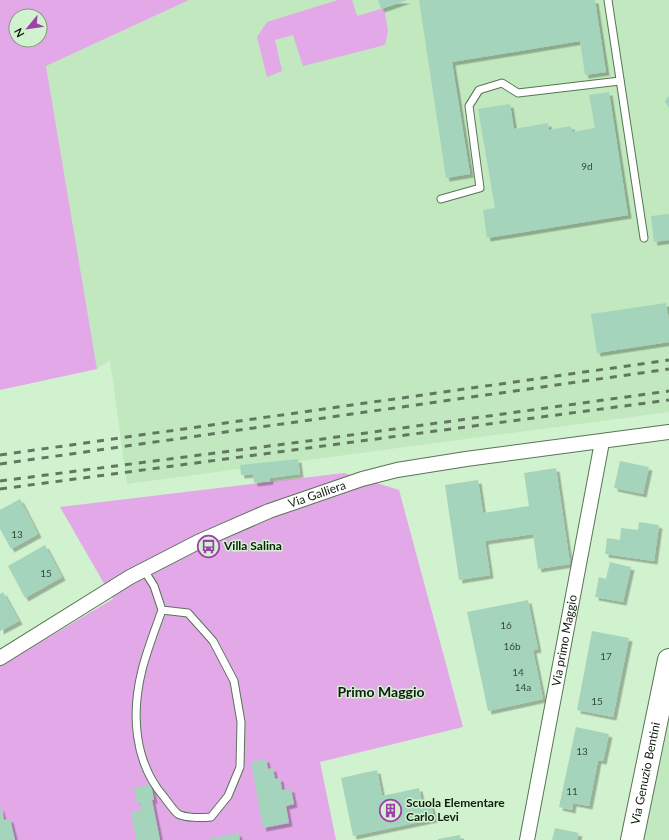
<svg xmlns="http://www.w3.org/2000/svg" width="669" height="840" font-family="Lato,sans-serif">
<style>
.built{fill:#c1e8bf}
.green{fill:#e2a8e8;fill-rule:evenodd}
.building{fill:#a5d4bd;filter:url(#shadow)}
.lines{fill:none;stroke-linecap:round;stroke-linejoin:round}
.service-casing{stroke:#587556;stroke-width:9}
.minor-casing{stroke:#587556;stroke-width:16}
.primary-casing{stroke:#587556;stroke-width:24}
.service{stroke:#fff;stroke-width:7}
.minor{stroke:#fff;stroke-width:14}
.primary{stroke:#fff;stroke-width:22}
.rail{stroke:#627760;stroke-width:3;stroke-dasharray:7 7;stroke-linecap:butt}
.labels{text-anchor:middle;stroke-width:3;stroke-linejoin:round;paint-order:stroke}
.number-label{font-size:10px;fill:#354a3a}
.street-label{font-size:12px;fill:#101c0f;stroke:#d1f2ce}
.poi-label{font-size:12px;font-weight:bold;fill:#101c0f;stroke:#d1f2ce;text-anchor:start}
.quarter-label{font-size:14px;font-weight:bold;fill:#101c0f;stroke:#d1f2ce}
</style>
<defs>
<filter id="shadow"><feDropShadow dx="3.5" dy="3.5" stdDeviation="0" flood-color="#0004"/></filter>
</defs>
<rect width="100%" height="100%" fill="#d1f2ce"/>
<!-- built -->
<g class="built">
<path d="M189 0H669V412L127 484 110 360 97 369 46 66Z"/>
<path d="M669 663V840H635Z"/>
</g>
<!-- green -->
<g class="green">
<path d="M0 0H189L46 66 97 369 0 390ZM16 16H40V40H16Z"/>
<path d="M338 0H352L357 16 384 8 388 31 385 45 303 66 293 35 275 40 282 71 267 77 257 37 267 22Z"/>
<path d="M344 473 399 490 463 727 320 762 336 840H0V666L113 599 60 507Z"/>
</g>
<!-- building -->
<g class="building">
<path d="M378 0H407L381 9Z"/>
<path d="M419 0H595L606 72 585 75 580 41 452 62 470 174 446 178Z"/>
<path d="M609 92 628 215 487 238 483 210 495 208 478 109 510 104 514 129 548 123 549 130 571 126 572 132 595 128 589 95Z"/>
<path d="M669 96V108L665 102 666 99Z"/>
<path d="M669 214V240L654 242 651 216Z"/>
<path d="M666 303 669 320V342L597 353 591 314Z"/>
<path d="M298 459 300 474 270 478V481L254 483 253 474 241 475 240 465Z"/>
<path d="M620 461 649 467 643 494 614 488Z"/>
<path d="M556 468 570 564 538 569 533 534 485 541 490 575 459 580 445 485 478 480 483 513 529 506 524 473Z"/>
<path d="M20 499 38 534 11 549 0 529V510Z"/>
<path d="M639 522 659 525 654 561 605 554 607 538 620 540 621 528 638 530Z"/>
<path d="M45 545 62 577 25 598 8 566Z"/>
<path d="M610 562 631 567 623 602 595 597 599 577 606 579Z"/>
<path d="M3 592 19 621 0 631V594Z"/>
<path d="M528 600 538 649 533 650 543 699 488 711 467 612Z"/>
<path d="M592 631 629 638 613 717 577 710Z"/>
<path d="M576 727 609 734 603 761 598 760 589 806 573 803 572 810 559 807Z"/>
<path d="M266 759 268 769 273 768 275 779 280 778 282 790 291 789 294 804 286 806 289 823 263 828 251 762Z"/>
<path d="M377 770 382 796 419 788 422 802 430 800 434 819 353 836 341 778Z"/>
<path d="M151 784 154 800H152L160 840H136L131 812 141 810 140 803H137L134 788Z"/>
<path d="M0 806 4 820 10 819 15 840H0Z"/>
<path d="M555 828 579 833 577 840H552Z"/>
<path d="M238 833 240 840H209V839Z"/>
<path d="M460 835 461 840H438V839Z"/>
</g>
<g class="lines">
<defs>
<g id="service">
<path d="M608 0 644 238"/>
<path d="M441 199 480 188 469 106 479 90 502 83 518 93 620 81"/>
<path d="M144 570 154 586 162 610 188 613 213 641 234 681 241 722 240 767 228 796 211 817C202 818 185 818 178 814 173 810 168 802 164 797 134 762 131 714 142 670 147 650 155 630 162 610"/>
</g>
<g id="minor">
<path id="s1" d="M0 658 130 577 198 542 269 511 362 479 397 470 466 459 669 432"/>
<path id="s2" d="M527 840 602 442"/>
</g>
<g id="primary">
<path id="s3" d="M632 840 669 660"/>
</g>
</defs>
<!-- service casing -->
<use href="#service" class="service-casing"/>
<!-- minor casing -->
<use href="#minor" class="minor-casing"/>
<!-- primary casing -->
<use href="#primary" class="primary-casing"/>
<!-- service -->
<use href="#service" class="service"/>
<!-- minor -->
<use href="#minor" class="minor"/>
<!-- primary -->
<use href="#primary" class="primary"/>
<!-- rail -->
<g class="rail">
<path d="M0 455 669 360"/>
<path d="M0 464 669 369"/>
<path d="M0 481 308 441 669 391"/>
<path d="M0 489 669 400"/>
</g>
</g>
<!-- icons -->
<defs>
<symbol id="bus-ring" viewBox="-11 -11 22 22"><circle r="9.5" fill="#d1f2ce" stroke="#9e40a9" stroke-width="1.5"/><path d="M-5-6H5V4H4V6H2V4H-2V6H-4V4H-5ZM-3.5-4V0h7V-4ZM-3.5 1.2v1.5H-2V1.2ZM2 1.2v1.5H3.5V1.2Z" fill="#9e40a9"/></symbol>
<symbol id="building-ring" viewBox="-11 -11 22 22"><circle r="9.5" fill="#d1f2ce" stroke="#9e40a9" stroke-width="1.5"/><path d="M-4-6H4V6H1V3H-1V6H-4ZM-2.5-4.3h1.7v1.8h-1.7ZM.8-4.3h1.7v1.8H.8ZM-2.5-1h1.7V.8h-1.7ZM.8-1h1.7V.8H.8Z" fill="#9e40a9"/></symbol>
</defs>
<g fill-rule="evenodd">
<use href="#bus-ring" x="196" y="534" width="25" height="25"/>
<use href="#building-ring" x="378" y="798" width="25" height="25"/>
</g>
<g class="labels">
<!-- number labels -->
<g class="number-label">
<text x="587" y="170">9d</text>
<text x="17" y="538">13</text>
<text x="46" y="577">15</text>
<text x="506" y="629">16</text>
<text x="512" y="650">16b</text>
<text x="606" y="660">17</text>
<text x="518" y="676">14</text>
<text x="523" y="691">14a</text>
<text x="597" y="705">15</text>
<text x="582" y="755">13</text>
<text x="572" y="795">11</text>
</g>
<!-- street labels -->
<g class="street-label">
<text dy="4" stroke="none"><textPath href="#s1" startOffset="358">Via Galliera</textPath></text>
<text dy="4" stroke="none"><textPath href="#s2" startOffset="203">Via primo Maggio</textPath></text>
<text dy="4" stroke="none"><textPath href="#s3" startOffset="68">Via Genuzio Bentini</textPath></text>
</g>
<!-- poi labels -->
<g class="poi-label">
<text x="224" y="550">Villa Salina</text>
<text x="406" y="807">Scuola Elementare<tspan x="406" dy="14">Carlo Levi</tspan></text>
</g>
<!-- quarter labels -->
<g class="quarter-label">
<text x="381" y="697">Primo Maggio</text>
</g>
</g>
<!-- north arrow -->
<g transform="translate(28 28) rotate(241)"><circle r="19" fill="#d1f2ce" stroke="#849c82"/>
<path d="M0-3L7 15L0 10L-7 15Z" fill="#9e40a9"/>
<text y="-6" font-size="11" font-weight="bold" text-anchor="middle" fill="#101c0f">N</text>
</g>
</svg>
